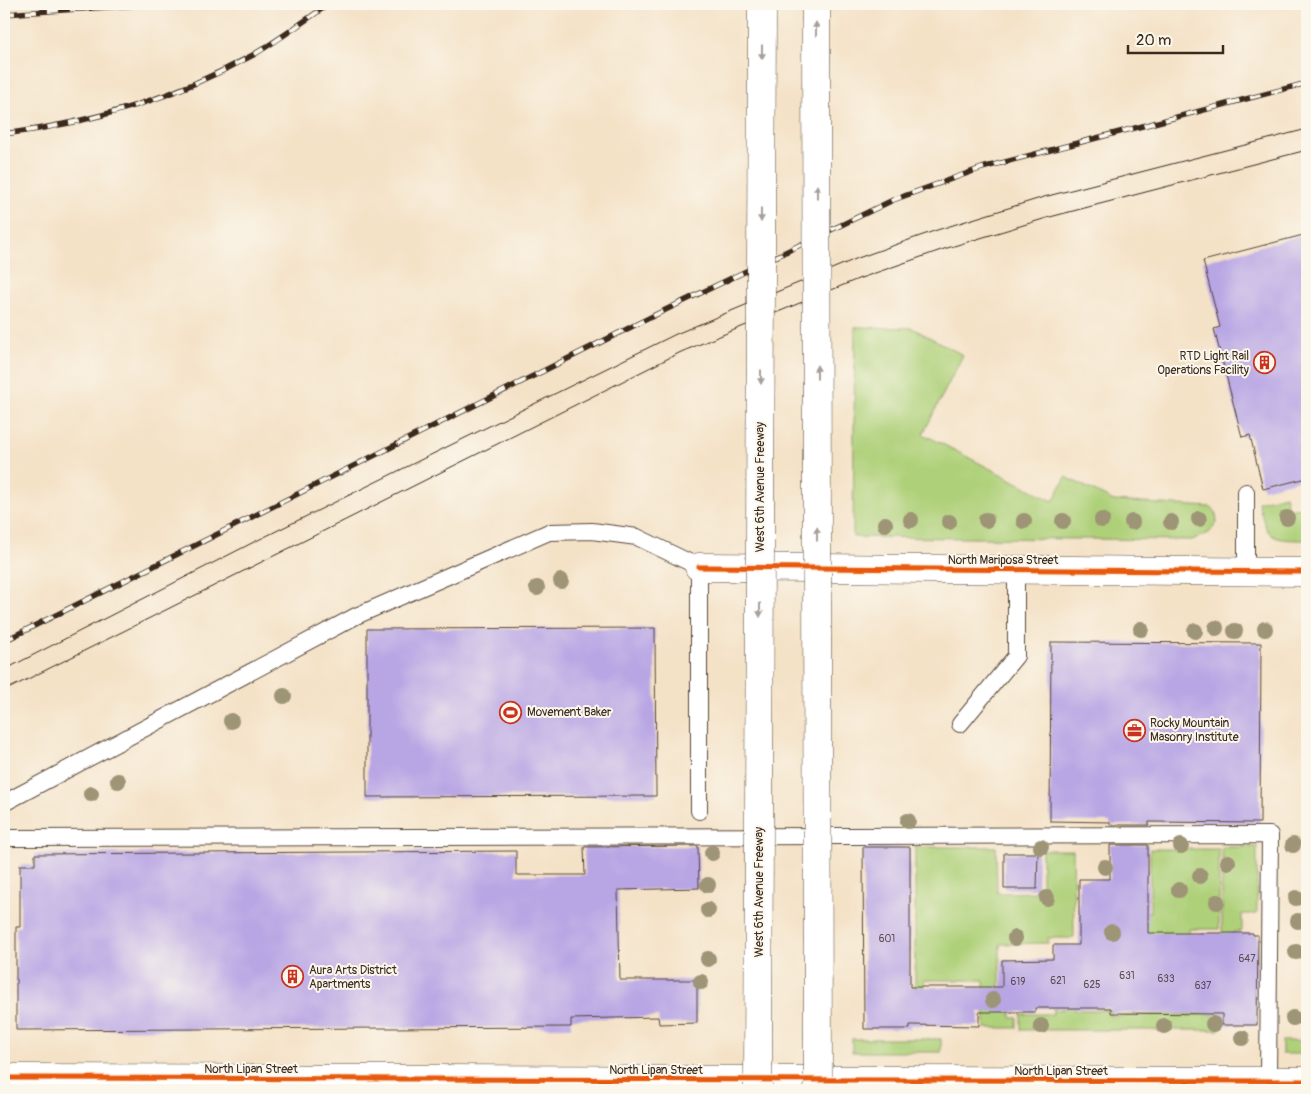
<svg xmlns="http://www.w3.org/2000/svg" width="1311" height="1094" font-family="Pangolin,sans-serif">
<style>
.green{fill:#aed078;stroke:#747d4b}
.building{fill:#b8a5e4}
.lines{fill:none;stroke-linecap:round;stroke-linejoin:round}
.lane-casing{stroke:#574637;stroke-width:18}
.street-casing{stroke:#574637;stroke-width:29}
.lane{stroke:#fff;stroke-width:16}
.street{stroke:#fff;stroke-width:28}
.tram{stroke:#3b2a1e;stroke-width:1}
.rail-casing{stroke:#3b2a1e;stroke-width:5.5}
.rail{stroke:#fbf7ec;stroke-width:4;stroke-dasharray:11;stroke-linecap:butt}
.highway-bridge-casing{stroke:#574637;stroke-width:29;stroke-linecap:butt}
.highway-bridge{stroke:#fff;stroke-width:28}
.cycleway-casing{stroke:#fbf7ec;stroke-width:8}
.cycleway{stroke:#e8590c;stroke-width:5}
.tree{fill:#9e9476}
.oneway{fill:#a79f9a}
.labels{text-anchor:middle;stroke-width:4;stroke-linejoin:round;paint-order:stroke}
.number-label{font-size:10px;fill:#5a4950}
.poi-label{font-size:12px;fill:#3b2a1e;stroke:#fbf7ec;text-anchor:start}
.street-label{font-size:12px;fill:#3b2a1e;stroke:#fbf7ec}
</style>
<rect width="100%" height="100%" fill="#fbf7ec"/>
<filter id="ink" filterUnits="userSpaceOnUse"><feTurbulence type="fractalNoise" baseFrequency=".02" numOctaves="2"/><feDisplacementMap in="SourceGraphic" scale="10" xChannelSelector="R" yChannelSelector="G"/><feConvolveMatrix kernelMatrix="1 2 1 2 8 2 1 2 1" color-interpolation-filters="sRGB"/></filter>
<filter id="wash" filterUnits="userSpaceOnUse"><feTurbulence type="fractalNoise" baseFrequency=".0096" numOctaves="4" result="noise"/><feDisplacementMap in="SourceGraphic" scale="20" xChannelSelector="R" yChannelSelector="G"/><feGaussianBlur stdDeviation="1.12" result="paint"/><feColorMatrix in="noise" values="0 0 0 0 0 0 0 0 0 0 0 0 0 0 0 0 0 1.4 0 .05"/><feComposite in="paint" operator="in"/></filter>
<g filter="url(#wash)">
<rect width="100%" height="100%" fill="#f4e2c7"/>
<!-- green -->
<g class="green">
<path d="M855 327 912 328 963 355 923 434 1053 501 1066 477 1114 501 1210 507 1216 512 1217 523 1209 533 1192 540 853 537Z"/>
<path d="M1285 495 1288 508 1300 509 1307 507V540C1268 540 1268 539 1258 502Z"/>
<path d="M915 847H996L997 893 1042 892V850H1073L1074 938H1048V943L1000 944V1007H1011V1017H1017V1028H985L984 980H924V1021H915Z"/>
<path d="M1222 847H1257V914H1242V931L1233 932V979H1222Z"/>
<path d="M1150 849H1219V929H1189V941L1147 940 1110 912H1150Z"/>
<path d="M1062 1003H1073L1074 1010H1110V1016L1219 1014V1030H1021V1014H1053V1009L1062 1010Z"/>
<rect x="852" y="1039" width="89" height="13"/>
<rect x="1282" y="1041" width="25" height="13"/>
</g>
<g id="blocks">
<!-- building -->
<g class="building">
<path d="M1307 234V478L1263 489 1250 435 1242 437 1214 329 1220 327 1203 261Z"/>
<path d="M655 628 656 796 367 797V629Z"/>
<path d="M1051 642 1261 643 1260 823 1149 822V825H1110V822L1050 821Z"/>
<path d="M1110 845H1148V933H1253V935H1258L1257 1025H1222V1014L1111 1013V1008H1035V1012H979V1026L910 1025V1029H864L863 847H910V987H1002V960L1053 959V945H1079V879H1110Z"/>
<path d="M698 846 699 888 618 890 620 980H697V1023L659 1024 658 1017 571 1019V1027L16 1030V927H20V865H35V854L516 851V875H585L584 847Z"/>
<path d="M1004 853H1038L1037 889H1004Z"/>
</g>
</g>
</g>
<g filter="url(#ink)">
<use href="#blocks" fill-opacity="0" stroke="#574637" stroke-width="1"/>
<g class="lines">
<defs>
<g id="lane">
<path d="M1246 492V570"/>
<path d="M960 724 1016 656V570"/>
<path d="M4 803 356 616 549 532 592 531 637 537 699 567V811"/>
<path d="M4 838 1270 835 1268 1081"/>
</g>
<g id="street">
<path d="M699 567 1307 572"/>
<path d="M4 1078 1307 1081"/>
</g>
</defs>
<!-- lane casing -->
<use href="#lane" class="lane-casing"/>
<!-- street casing -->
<use href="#street" class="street-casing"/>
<!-- lane -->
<use href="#lane" class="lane"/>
<!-- street -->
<use href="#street" class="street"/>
<!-- tram -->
<g class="tram">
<path d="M4 670 250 544 676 334 858 258 937 230 1044 197 1307 129"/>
<path d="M4 691 681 352 858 279 944 249 1050 217 1307 150"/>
</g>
<defs>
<g id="rail">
<path d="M4 14 153 4"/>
<path d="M4 134C92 123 175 98 253 55 279 40 304 21 329 4"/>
<path d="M4 641 655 315 893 200 982 168 1307 83"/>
</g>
</defs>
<!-- rail casing -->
<use href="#rail" class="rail-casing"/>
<!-- rail -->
<use href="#rail" class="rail"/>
<defs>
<g id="highway-bridge">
<path d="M816 4 818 1090"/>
<path d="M758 1090 762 4"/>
</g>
</defs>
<!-- highway-bridge casing -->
<use href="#highway-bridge" class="highway-bridge-casing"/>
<!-- highway-bridge -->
<use href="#highway-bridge" class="highway-bridge"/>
<defs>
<g id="cycleway">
<path d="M699 567 1307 572"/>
<path d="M4 1078 1307 1081"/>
</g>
</defs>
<!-- cycleway casing -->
<use href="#cycleway" class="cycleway-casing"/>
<!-- cycleway -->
<use href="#cycleway" class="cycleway"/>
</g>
<!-- trees -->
<g class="tree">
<circle cx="1287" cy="518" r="8"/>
<circle cx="1199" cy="519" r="8"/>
<circle cx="911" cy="520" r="8"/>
<circle cx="986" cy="520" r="8"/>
<circle cx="1102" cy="520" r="8"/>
<circle cx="1024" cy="521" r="8"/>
<circle cx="1063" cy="521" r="8"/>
<circle cx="949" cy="522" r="8"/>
<circle cx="1132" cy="522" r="8"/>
<circle cx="1171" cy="522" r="8"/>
<circle cx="885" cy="524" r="8"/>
<circle cx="561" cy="581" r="8"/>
<circle cx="537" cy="588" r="8"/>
<circle cx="1216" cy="628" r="8"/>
<circle cx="1141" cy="629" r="8"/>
<circle cx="1265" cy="629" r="8"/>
<circle cx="1195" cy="631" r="8"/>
<circle cx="1235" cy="631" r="8"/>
<circle cx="284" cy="696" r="8"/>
<circle cx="231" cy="721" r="8"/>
<circle cx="118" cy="781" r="8"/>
<circle cx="91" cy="794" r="8"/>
<circle cx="908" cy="821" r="8"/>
<circle cx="1293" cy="845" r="8"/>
<circle cx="1181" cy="846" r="8"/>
<circle cx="1041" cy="847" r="8"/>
<circle cx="712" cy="853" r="8"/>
<circle cx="1228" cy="862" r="8"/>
<circle cx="1105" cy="867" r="8"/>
<circle cx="1200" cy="876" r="8"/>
<circle cx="708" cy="885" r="8"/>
<circle cx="1179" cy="890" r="8"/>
<circle cx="1047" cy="898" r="8"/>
<circle cx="1296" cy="898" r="8"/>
<circle cx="1217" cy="902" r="8"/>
<circle cx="708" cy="910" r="8"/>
<circle cx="1298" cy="921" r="8"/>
<circle cx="1112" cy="932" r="8"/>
<circle cx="1015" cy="938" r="8"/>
<circle cx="1296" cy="952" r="8"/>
<circle cx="708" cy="959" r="8"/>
<circle cx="701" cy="982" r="8"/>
<circle cx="993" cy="1000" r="8"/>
<circle cx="1293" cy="1018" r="8"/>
<circle cx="1213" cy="1024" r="8"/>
<circle cx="1041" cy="1026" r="8"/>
<circle cx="1164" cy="1026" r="8"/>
<circle cx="1242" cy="1038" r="8"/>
</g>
<!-- one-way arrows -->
<defs><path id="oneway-solid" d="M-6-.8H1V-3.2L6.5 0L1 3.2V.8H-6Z" transform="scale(1.25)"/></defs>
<g class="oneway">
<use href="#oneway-solid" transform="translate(816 29) rotate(-90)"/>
<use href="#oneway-solid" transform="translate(762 52) rotate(90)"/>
<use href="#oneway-solid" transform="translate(817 192) rotate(-90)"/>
<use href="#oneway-solid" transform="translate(761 215) rotate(90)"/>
<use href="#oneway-solid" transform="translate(817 372) rotate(-90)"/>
<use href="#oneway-solid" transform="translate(761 377) rotate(90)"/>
<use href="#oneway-solid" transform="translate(817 534) rotate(-90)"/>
<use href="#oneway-solid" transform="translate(760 610) rotate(90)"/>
</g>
</g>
<!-- icons -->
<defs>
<symbol id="building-ring" viewBox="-11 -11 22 22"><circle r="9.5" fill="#fbf7ec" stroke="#c8321e" stroke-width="1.5"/><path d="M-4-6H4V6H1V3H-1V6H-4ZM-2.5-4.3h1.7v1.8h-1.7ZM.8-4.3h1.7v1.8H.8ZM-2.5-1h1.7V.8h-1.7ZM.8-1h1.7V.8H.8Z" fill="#c8321e"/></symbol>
<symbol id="stadium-ring" viewBox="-11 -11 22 22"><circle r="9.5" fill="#fbf7ec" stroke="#c8321e" stroke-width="1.5"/><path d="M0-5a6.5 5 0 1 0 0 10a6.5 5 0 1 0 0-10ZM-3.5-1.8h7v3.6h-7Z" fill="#c8321e"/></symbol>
<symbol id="office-ring" viewBox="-11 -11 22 22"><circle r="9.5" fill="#fbf7ec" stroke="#c8321e" stroke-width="1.5"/><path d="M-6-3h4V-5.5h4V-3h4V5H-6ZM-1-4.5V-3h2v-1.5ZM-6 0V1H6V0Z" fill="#c8321e"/></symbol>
</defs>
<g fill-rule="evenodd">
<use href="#building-ring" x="1252" y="350" width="25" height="25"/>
<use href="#stadium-ring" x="498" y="700" width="25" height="25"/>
<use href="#office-ring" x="1122" y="718" width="25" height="25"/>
<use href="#building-ring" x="280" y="964" width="25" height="25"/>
</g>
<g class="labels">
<!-- number labels -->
<g class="number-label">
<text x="887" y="942">601</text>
<text x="1247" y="962">647</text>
<text x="1127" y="979">631</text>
<text x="1166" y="982">633</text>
<text x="1058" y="984">621</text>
<text x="1018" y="985">619</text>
<text x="1092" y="988">625</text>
<text x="1203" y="989">637</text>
</g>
<!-- poi labels -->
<g class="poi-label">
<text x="1249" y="360" text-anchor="end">RTD Light Rail<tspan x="1249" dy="14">Operations Facility</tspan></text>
<text x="527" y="716">Movement Baker</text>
<text x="1150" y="727">Rocky Mountain<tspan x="1150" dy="14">Masonry Institute</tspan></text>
<text x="309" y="974">Aura Arts District<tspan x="309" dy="14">Apartments</tspan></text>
</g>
<!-- street labels -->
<g class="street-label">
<text transform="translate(760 487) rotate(-90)" y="4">West 6th Avenue Freeway</text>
<text x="1003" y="564">North Mariposa Street</text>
<text transform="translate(759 892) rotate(-90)" y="4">West 6th Avenue Freeway</text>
<text x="251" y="1073">North Lipan Street</text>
<text x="656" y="1074">North Lipan Street</text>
<text x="1061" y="1075">North Lipan Street</text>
</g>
</g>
<!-- margin -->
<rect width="1311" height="1094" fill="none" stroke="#fbf7ec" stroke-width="20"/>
<!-- scale -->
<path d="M1128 45v8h95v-8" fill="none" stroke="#3b2a1e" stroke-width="2.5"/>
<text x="1136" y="45" font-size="15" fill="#3b2a1e" stroke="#fbf7ec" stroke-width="4" paint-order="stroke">20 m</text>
</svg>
